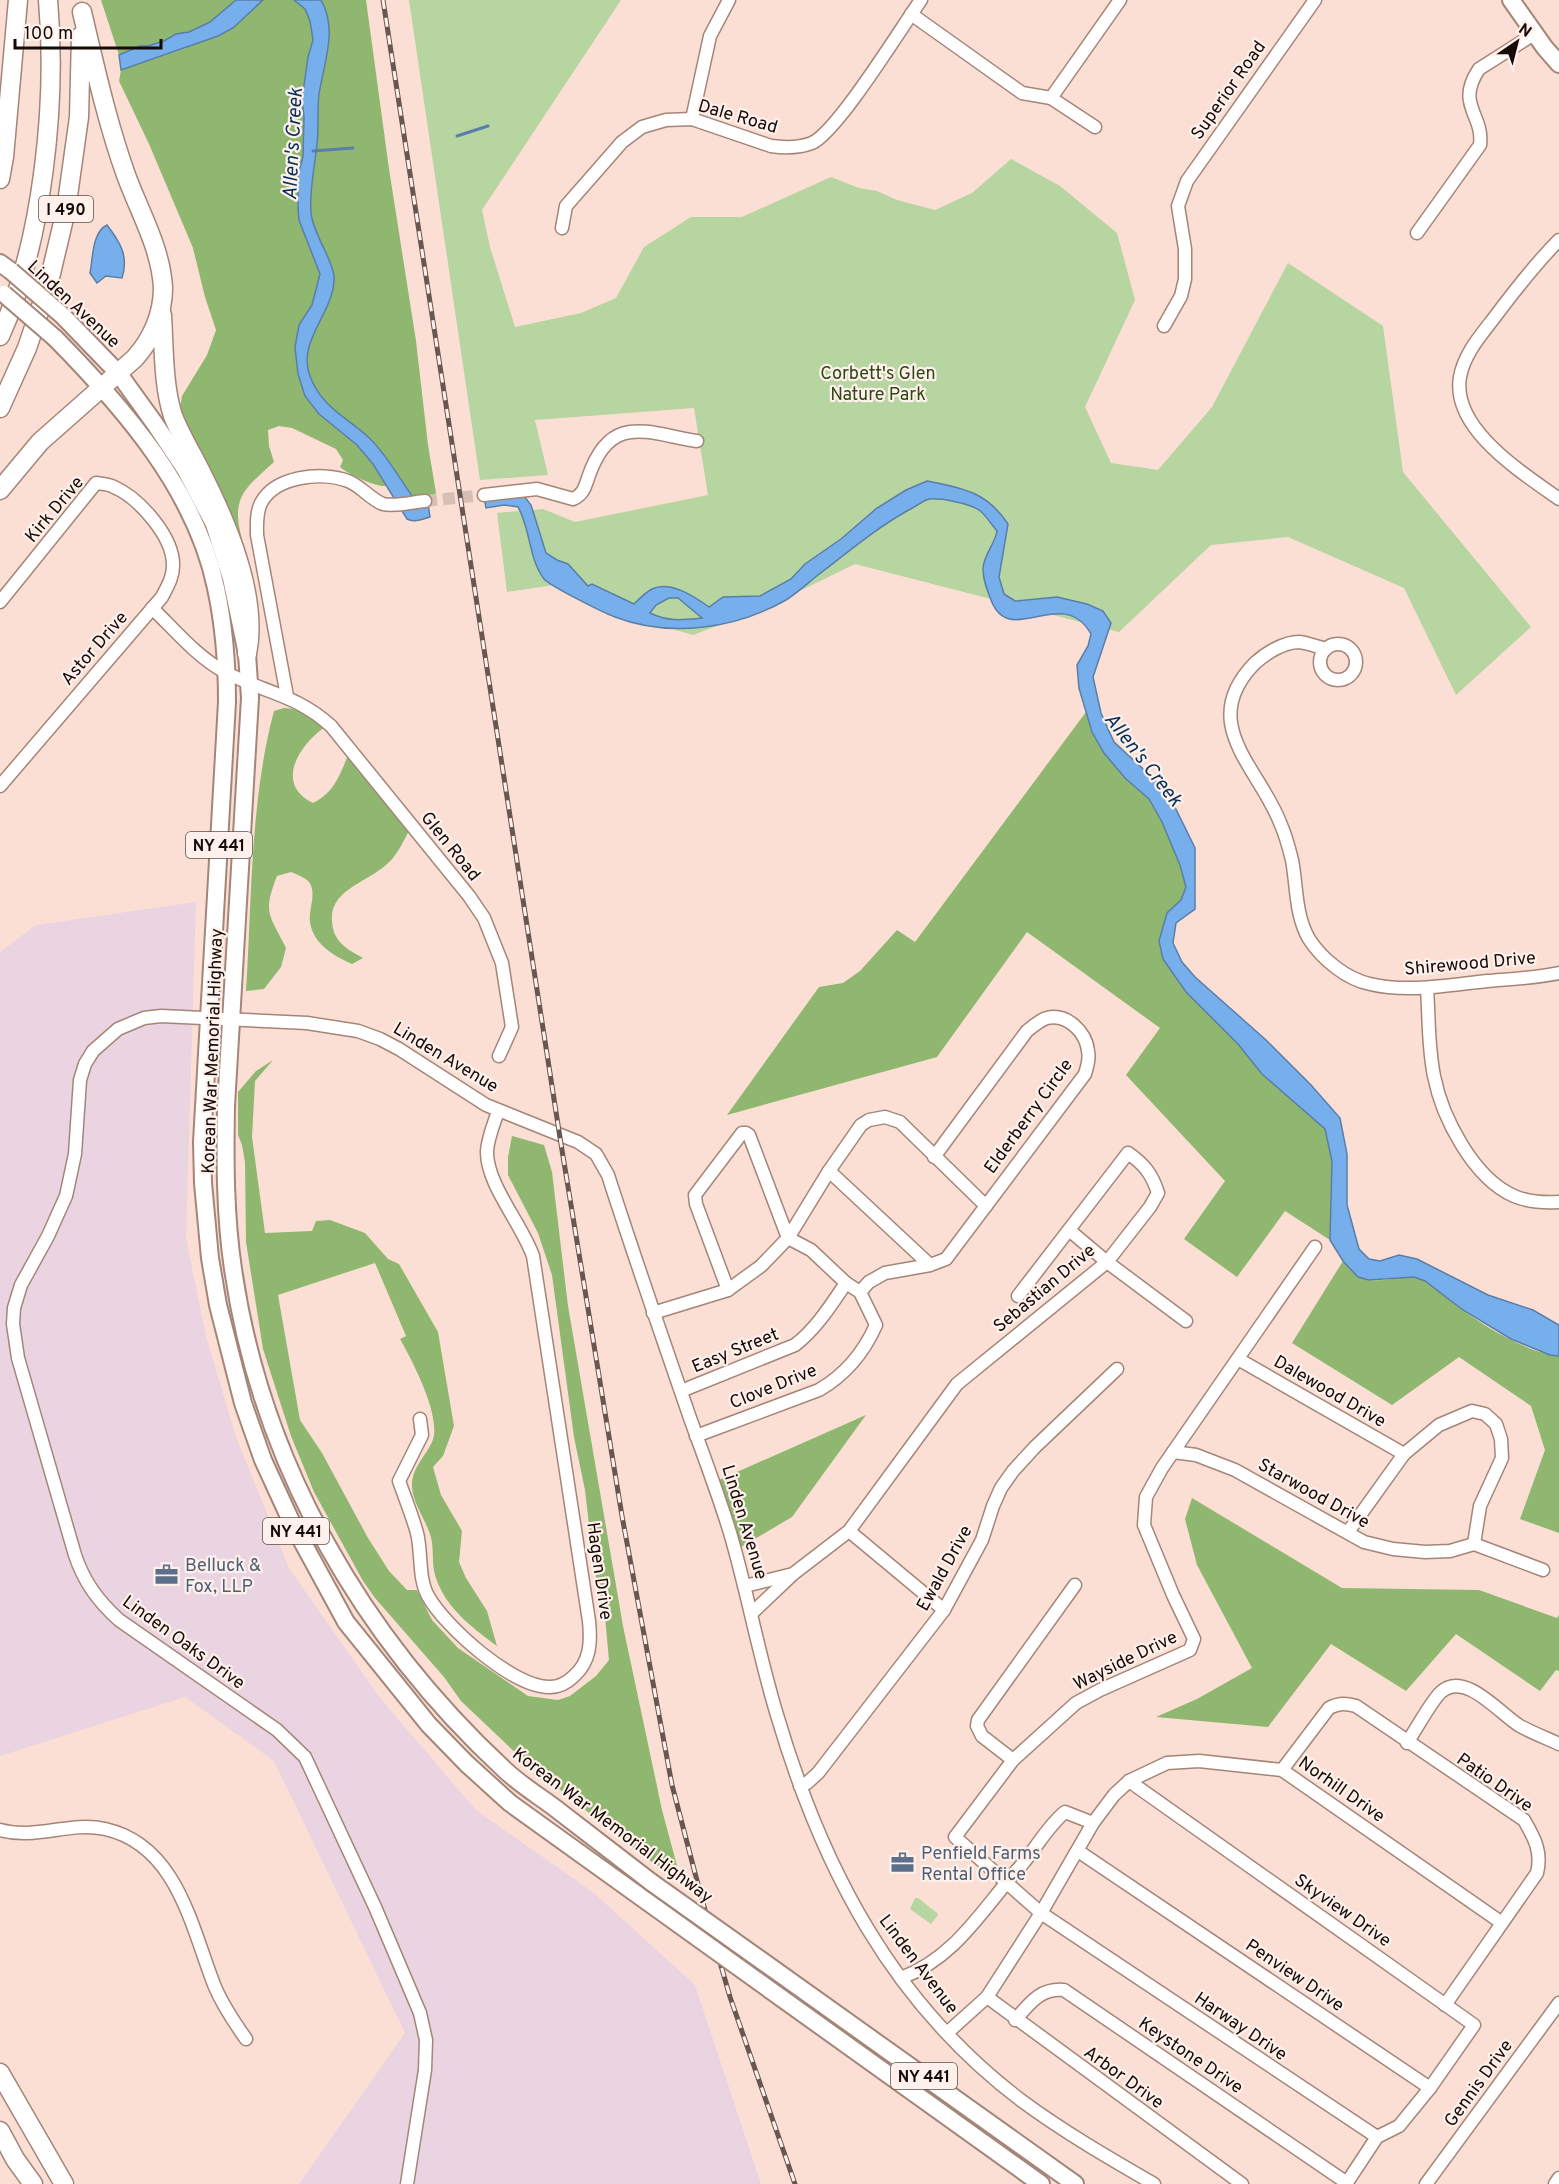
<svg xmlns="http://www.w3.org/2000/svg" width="1559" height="2184" font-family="Overpass,sans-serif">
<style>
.commercial{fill:#ebd4e1}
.green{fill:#b6d5a0}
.forest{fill:#8fb770}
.water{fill:#77afec;stroke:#5a7ea7;stroke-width:1.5;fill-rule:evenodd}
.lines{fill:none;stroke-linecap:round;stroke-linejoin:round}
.stream{stroke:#5a7ea7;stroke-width:3}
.minor-tunnel{stroke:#d8bfb5;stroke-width:12;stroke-dasharray:12 6;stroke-linecap:butt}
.minor-casing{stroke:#a48578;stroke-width:15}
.major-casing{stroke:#a48578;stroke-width:20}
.highway-casing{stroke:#a48578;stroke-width:21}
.minor{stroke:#fff;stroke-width:12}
.major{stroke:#fff;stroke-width:16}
.highway{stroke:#fff;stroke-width:18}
.rail-casing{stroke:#685750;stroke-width:5}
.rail{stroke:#fef0ea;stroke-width:3;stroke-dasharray:9;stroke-linecap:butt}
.major-bridge-casing{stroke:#a48578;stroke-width:20;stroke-linecap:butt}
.major-bridge{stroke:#fff;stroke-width:16}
.labels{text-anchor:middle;stroke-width:4.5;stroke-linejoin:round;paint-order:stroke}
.shield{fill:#fef0ea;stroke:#5b4f4a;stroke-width:1.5}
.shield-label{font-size:16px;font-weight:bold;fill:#150a06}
.street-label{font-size:18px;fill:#150a06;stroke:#fef0ea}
.park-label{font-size:18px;fill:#2e4715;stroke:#fef0ea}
.service-label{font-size:18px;fill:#4e5e75;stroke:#fef0ea;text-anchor:start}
.water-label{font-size:20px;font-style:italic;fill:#063057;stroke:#fef0ea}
</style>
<rect width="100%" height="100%" fill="#fbdfd4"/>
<!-- commercial -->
<path class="commercial" d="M196 902 186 1238 206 1336 236 1437 289 1568 380 1698 476 1810 594 1893 695 1985 761 2184H299L405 2033 274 1761 185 1697 0 1756V952L36 925Z"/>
<!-- green -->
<g class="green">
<path d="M409 0H621L482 210 490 247 515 327 581 313 616 298 644 247 691 217H742L831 177 859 188 877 191 897 200 935 210 972 193 1011 159 1060 186 1117 233 1135 300 1085 407 1111 463 1158 470 1212 407 1288 263 1383 326 1403 472 1531 627 1456 695 1404 588 1288 537 1211 545 1119 632 855 564 769 606 693 635 624 615 555 585 507 592 497 513 543 509 575 522 708 495 694 408 535 420 548 475 480 480Z"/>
<path d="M915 1898H918L937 1913 938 1915 931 1924 910 1909Z"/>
</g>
<!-- forest -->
<g class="forest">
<path d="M101 0H236L210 22 189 32 176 34 164 41 148 46H140L119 55Z"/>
<path d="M263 0H294L305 8 310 21 313 40 308 57 302 100 304 117 303 157 298 175 299 220 320 274 312 305 299 325 295 347 298 374 305 396 319 413 357 445 373 464 386 486C375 487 348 474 340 467L343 460 336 449 292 428 279 426 268 430 269 446 274 462C246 488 230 496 242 539 244 548 249 558 247 567L227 504 179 415 182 396 207 355 216 330 205 297 193 248 149 144 119 81 121 70 186 48Z"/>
<path d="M321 0H366L389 169 416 341 428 445 436 493 428 504 418 505C402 482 387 454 366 435 344 416 321 406 310 376 296 341 336 311 334 276 333 260 312 232 311 212 309 190 315 166 317 144 319 127 317 110 319 94 324 63 338 29 321 0Z"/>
<path d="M284 708C300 709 313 715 325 727 299 745 274 784 313 803 335 792 340 774 349 753L410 829C404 840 397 856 387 864 368 882 329 890 332 921 333 942 347 949 363 958L352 964C334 956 313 944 310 922 308 910 318 891 308 881 304 877 296 874 291 872L277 876C262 914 270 915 286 948L281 967 264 989 246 991C252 899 250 801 274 711Z"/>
<path d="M1086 712 1092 732 1125 778 1149 799 1162 822 1180 865 1186 887 1181 900 1167 913 1159 941 1262 1074 1325 1129 1332 1161 1330 1240 1285 1211 1237 1277 1184 1239 1225 1181 1126 1075 1160 1028 1027 932 937 1057 727 1115 819 987 843 983 860 971 897 930 915 942Z"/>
<path d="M273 1060 255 1081 252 1137 265 1233 312 1231 316 1221 330 1220 365 1233 388 1259 399 1264 438 1332 454 1426 443 1456 433 1467 441 1495 462 1531 459 1562 466 1578 487 1611 497 1646C470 1626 442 1605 434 1571 432 1559 434 1545 430 1534 425 1519 413 1503 412 1487 411 1469 425 1457 432 1442 443 1419 412 1360 400 1339L406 1336 375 1263 278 1295 300 1420 322 1453 368 1538 389 1571 407 1590H417L432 1620 458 1648 528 1696 558 1700 570 1696 596 1676 609 1660 605 1617 594 1568 585 1490 574 1437 552 1275 538 1233 508 1175V1157L512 1136 544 1145 552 1172 568 1306 623 1626 662 1810 679 1873 674 1877 639 1853 522 1759 461 1701 444 1677 375 1598 363 1581 314 1492 291 1436 263 1349 246 1242 245 1162 242 1145 238 1135V1092L256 1071Z"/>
<path d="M1343 1261C1348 1266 1353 1274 1359 1277 1378 1287 1403 1272 1423 1280 1436 1286 1449 1299 1460 1308 1485 1327 1528 1353 1559 1356V1533L1520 1519 1545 1450 1531 1406 1459 1357 1392 1405 1292 1343Z"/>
<path d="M866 1415 792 1517 741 1547 719 1480Z"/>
<path d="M1192 1498 1342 1588 1479 1590 1557 1618 1559 1615V1671L1556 1670 1540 1691 1456 1634 1406 1691 1331 1644 1268 1727 1156 1717 1197 1699 1252 1668 1197 1565 1185 1519Z"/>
</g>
<!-- water -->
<g class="water">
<path d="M236 0H263L233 28 218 36 121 70 119 55 140 46H148L164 41 176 34 189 32 210 22Z"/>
<path d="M294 0H321C338 29 324 63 319 94 317 110 319 127 317 144 315 166 309 190 311 212 312 232 333 260 334 276 336 311 296 341 310 376 321 406 344 416 366 435 387 454 401 482 418 504H428L430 517C423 519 414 523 407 519L373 464 357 445 319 414 305 396 298 374 295 347 299 325 312 305 320 274 299 220 298 208V175L303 157 304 117 302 100 308 57 313 40 310 21 305 9Z"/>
<path d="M107 225C120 242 129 256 122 278L106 276 97 283 90 273C93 258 92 232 107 225Z"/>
<path d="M927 481C963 488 987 492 1008 524L999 577 1004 594 1015 601 1057 597 1087 604 1103 611 1111 623 1093 677 1101 713 1114 742 1167 791 1195 848V909L1176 923 1173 943 1182 962 1195 977 1266 1040 1311 1085 1340 1118 1347 1154V1205L1359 1249 1369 1259 1380 1261 1399 1255 1417 1259 1488 1295 1533 1310 1559 1325V1356L1550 1355 1511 1339 1463 1310 1425 1281 1414 1277 1369 1280 1358 1277 1343 1261 1330 1240 1332 1161 1325 1129 1262 1074 1238 1044 1186 992 1163 959 1159 941 1167 913 1181 900 1186 887 1180 865 1162 822 1149 799 1125 778 1104 753 1092 732 1079 688 1077 665 1088 646 1091 634C1062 583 1010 650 991 600 987 590 983 580 983 569 983 556 995 544 997 531 991 524 986 515 979 510 970 504 936 496 926 500 920 503 913 508 907 511 875 529 847 553 818 575 808 583 797 593 786 600 735 629 670 638 615 617 604 613 550 586 544 579 528 557 531 530 518 507L504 505 486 508 484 497 524 496 531 505 546 553 557 560 568 564 588 586 592 584 634 604C639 599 646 592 652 589 670 580 695 597 709 607L723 597 760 596 791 579 805 564 841 539 877 508 906 490ZM669 598H678L702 618C683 620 668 622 650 613L656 605Z"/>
</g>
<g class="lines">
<!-- stream -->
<g class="stream">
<path d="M457 136 488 126"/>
<path d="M313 151 353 148"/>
</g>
<!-- minor-tunnel -->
<path class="minor-tunnel" d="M425 501 484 495"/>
<defs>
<g id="minor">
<path d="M911 14 1022 93 1051 98 1095 127"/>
<path d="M1051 98 1120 0"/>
<path d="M692 119 710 36 729 0"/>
<path d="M562 228 566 206 622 142 642 127 666 120 692 119 771 146C785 148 799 148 812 143 838 131 901 28 921 0"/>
<path d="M1417 233 1480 145C1484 114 1455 105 1479 69L1534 34"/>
<path d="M1559 240C1535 264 1515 290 1494 318 1481 335 1464 354 1460 377 1451 429 1523 473 1559 499"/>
<path d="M1164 326 1181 296 1185 279V249L1178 206 1187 181 1315 0"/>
<path d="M484 495 537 489 573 499C583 495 585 487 588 478 610 412 646 433 697 441"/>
<path d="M0 602 96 483C102 484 109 484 114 487 139 498 174 537 173 566 173 578 167 587 162 597L0 786"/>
<path d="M152 608C175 630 197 657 225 672 264 693 296 694 331 726L469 896 484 918 502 963 512 1027 499 1056"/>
<circle cx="1338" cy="662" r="18"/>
<path d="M1326 649C1318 647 1308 643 1299 642 1284 642 1266 653 1255 663 1195 724 1261 769 1281 825 1286 836 1289 848 1292 860 1297 886 1295 915 1309 939 1322 959 1346 979 1370 984 1408 993 1449 985 1487 981 1511 979 1535 978 1559 973"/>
<path d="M287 696 257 535C257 525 256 513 261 503 275 476 322 471 348 481 361 486 370 499 383 504 395 507 413 502 425 501"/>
<path d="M1427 988C1429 1017 1428 1047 1434 1076 1442 1117 1473 1178 1514 1196 1528 1202 1543 1203 1559 1202"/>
<path d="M829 1171 930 1265"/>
<path d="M1069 1230 1107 1262 1186 1321"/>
<path d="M1315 1247 1162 1468 1146 1497 1144 1525 1173 1595 1194 1639 1190 1650 1100 1690 1076 1703 1013 1760 955 1837 1041 1913 1377 2137"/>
<path d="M728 1290 696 1204 695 1195 742 1133H746L749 1135 788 1238"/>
<path d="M860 1292 869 1282 885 1273 930 1265 946 1259 1085 1074C1087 1067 1090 1059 1088 1051 1086 1032 1067 1013 1047 1018 1040 1020 1033 1026 1027 1031L934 1157"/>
<path d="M653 1313 728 1290 761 1266 788 1238 829 1171 861 1125 869 1120 885 1117 900 1122 986 1206"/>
<path d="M1238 1359 1404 1454"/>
<path d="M681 1391 795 1345C816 1329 831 1305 846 1283"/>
<path d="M420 1419 422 1435 399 1481C405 1498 412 1515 417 1533 422 1553 418 1578 428 1596 445 1627 514 1688 550 1687 559 1687 568 1682 574 1676 591 1661 591 1641 589 1621L533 1256C522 1224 486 1184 487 1151 488 1137 494 1124 498 1111"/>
<path d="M696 1436 819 1390C845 1375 864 1352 876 1325L860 1292 846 1283 811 1250 788 1238"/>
<path d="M1173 1452 1196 1455 1235 1470 1364 1542 1393 1549 1425 1552 1450 1551 1474 1544 1543 1570"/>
<path d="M849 1531 944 1610"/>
<path d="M1348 1532 1404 1454 1439 1425 1472 1411 1485 1414 1496 1424 1501 1439 1502 1458 1480 1506 1474 1544"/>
<path d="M745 1586 793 1574 849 1531 957 1384 1107 1262 1150 1207 1158 1193C1152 1174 1144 1164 1128 1153L1018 1296"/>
<path d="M752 1613 792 1575"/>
<path d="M1407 1743C1415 1731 1432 1700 1441 1692 1465 1670 1501 1715 1520 1726 1533 1733 1546 1738 1559 1744"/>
<path d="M1013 1760 982 1736 977 1726 978 1720 1075 1585"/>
<path d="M1282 1770 1329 1708C1339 1703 1345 1703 1356 1706L1524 1820C1535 1839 1542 1852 1537 1873L1445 2005"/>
<path d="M1129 1781 1474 2025 1430 2088 1399 2126 1377 2137 1346 2184"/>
<path d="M800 1786 807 1783 818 1773 944 1610 982 1540 993 1506 1001 1488 1013 1471 1035 1447 1117 1369"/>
<path d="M0 1830C36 1840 70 1821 105 1829 178 1845 192 1930 215 1987 223 2006 234 2022 246 2039"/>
<path d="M1078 1851 1430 2088"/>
<path d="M901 1978C947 1961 973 1924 1003 1887 1009 1878 1017 1871 1024 1862 1038 1845 1048 1826 1065 1812L1093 1823"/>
<path d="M987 1997 1242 2184"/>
<path d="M1015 2020C1030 2003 1040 1988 1064 1990L1347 2183"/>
<path d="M947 2033 987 1997 1041 1913 1093 1823 1114 1795 1129 1781 1167 1763 1199 1761 1282 1770 1502 1923"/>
<path d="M407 2184 425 2070 426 2040 420 2013 375 1907 305 1757 277 1730 119 1620C98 1601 84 1582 75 1555L18 1358 13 1324 14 1308 21 1285 48 1236 66 1196 75 1154 80 1080 85 1064 93 1051 118 1029 144 1018 161 1016 307 1023 358 1031 380 1039 399 1049 486 1105 578 1142 596 1154 608 1175C634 1256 662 1337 690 1418 704 1457 719 1496 731 1536 748 1595 759 1656 777 1715 822 1868 892 2003 1022 2101 1064 2132 1109 2158 1154 2184"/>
<path d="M1426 2184 1559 2003"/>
<path d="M1555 2184 1559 2178"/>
</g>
<g id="major">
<path d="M1511 0 1545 48 1559 64"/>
<path d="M0 263 11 271"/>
<path d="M63 316 119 374 155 424 185 469 214 524 231 578 247 654 250 698 226 1106C225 1161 225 1215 233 1269 261 1464 363 1639 506 1771 521 1785 539 1796 555 1808 587 1833 619 1857 651 1882"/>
<path d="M55 338C123 407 196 490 216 588 224 625 227 664 227 702L202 1142 203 1183 210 1258 218 1305 243 1403 263 1460 291 1521 346 1622 429 1725 467 1764 510 1803 656 1908"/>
<path d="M772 1968 1075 2184"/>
<path d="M780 1997 1041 2184"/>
</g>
<g id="highway">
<path d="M0 179 4 157 18 0"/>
<path d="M162 315C164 348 163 385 173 416 180 434 191 452 200 470 226 521 259 596 247 654"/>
<path d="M0 336C43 242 57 102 48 0"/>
<path d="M0 408 27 348 48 286 66 210 79 117 81 36"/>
<path d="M0 490 40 442 135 358C152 339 163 314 163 288 161 248 139 211 126 175 107 122 95 67 82 12"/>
<path d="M0 2073 64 2184"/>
<path d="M0 2131 15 2159 33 2184"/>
</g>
</defs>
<!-- minor casing -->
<use href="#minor" class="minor-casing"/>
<!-- major casing -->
<use href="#major" class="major-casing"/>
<!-- highway casing -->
<use href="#highway" class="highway-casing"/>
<!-- minor -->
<use href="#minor" class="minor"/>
<!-- major -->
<use href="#major" class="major"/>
<!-- highway -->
<use href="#highway" class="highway"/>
<defs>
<path id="rail" d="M383 0 561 1144 622 1516 672 1785 701 1896 730 1997 795 2184"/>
</defs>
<!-- rail casing -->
<use href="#rail" class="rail-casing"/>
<!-- rail -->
<use href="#rail" class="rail"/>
<defs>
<g id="major-bridge">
<path d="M11 271 63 316"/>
<path d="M4 294 55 338"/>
<path d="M651 1882 772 1968"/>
<path d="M656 1908 780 1997"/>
</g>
</defs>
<!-- major-bridge casing -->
<use href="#major-bridge" class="major-bridge-casing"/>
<!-- major-bridge -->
<use href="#major-bridge" class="major-bridge"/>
</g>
<!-- icons -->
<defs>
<symbol id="office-bare" viewBox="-9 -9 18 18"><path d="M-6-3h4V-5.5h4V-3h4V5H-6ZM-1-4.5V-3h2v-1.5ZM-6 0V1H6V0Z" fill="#5c6f8a" stroke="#fef0ea" stroke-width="2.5" paint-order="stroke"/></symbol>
</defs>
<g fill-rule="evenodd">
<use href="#office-bare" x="150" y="1558" width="33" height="33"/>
<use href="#office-bare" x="886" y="1846" width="33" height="33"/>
</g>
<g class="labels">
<!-- shield labels -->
<g class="shield">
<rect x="39" y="196" width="54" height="26" rx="4.5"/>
<rect x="186" y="832" width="66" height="26" rx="4.5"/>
<rect x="263" y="1518" width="66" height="26" rx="4.5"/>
<rect x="891" y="2063" width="66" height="26" rx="4.5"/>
</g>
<g class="shield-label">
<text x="66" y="215">I 490</text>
<text x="219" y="851">NY 441</text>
<text x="296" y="1537">NY 441</text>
<text x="924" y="2082">NY 441</text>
</g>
<!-- street labels -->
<g class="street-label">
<text transform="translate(1228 90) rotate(-55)" y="6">Superior Road</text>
<text transform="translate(738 116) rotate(16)" y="6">Dale Road</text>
<text transform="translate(74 304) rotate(43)" y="6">Linden Avenue</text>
<text transform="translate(54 509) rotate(-50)" y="6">Kirk Drive</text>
<text transform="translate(94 648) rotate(-49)" y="6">Astor Drive</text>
<text transform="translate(451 846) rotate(51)" y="6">Glen Road</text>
<text transform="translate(1470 963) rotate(-5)" y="6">Shirewood Drive</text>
<text transform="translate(212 1051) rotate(-88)" y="6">Korean War Memorial Highway</text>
<text transform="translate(446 1057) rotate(31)" y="6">Linden Avenue</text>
<text transform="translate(1028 1116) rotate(-54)" y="6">Elderberry Circle</text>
<text transform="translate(1044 1288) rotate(-40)" y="6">Sebastian Drive</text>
<text transform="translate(735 1350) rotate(-22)" y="6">Easy Street</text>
<text transform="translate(773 1386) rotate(-22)" y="6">Clove Drive</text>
<text transform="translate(1330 1391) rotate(30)" y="6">Dalewood Drive</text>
<text transform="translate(1314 1493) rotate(29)" y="6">Starwood Drive</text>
<text transform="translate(745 1522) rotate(73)" y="6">Linden Avenue</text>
<text transform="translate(944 1568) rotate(-61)" y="6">Ewald Drive</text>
<text transform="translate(600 1571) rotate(82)" y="6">Hagen Drive</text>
<text transform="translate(184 1642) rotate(36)" y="6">Linden Oaks Drive</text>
<text transform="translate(1125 1660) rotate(-26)" y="6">Wayside Drive</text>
<text transform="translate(1495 1782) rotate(35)" y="6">Patio Drive</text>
<text transform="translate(1342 1789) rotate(35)" y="6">Norhill Drive</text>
<text transform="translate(613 1825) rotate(37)" y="6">Korean War Memorial Highway</text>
<text transform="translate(1343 1910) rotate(35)" y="6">Skyview Drive</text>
<text transform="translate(919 1964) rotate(53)" y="6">Linden Avenue</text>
<text transform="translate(1295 1975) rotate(34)" y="6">Penview Drive</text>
<text transform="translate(1241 2026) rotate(34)" y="6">Harway Drive</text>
<text transform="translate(1191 2055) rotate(34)" y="6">Keystone Drive</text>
<text transform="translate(1124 2077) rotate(36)" y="6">Arbor Drive</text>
<text transform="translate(1478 2083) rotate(-54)" y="6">Gennis Drive</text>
</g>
<!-- park labels -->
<g class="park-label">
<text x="878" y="379">Corbett's Glen<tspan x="878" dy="21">Nature Park</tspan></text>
</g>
<!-- service labels -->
<g class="service-label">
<text x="185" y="1571">Belluck &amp;<tspan x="185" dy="21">Fox, LLP</tspan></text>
<text x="921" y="1859">Penfield Farms<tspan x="921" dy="21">Rental Office</tspan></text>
</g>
<!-- water labels -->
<g class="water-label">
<text transform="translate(292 144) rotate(-87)" y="7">Allen's Creek</text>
<text transform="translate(1144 759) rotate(52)" y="7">Allen's Creek</text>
</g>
</g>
<!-- north arrow -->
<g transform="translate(1517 42) rotate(35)" stroke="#fef0ea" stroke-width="4.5" paint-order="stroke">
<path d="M0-4.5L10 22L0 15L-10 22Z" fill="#150a06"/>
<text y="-9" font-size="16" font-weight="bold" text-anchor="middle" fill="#150a06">N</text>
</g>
<!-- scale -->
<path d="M15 39v9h146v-9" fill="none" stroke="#150a06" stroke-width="3"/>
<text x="24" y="39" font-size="18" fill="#150a06" stroke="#fef0ea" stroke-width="4.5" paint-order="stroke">100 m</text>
</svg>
